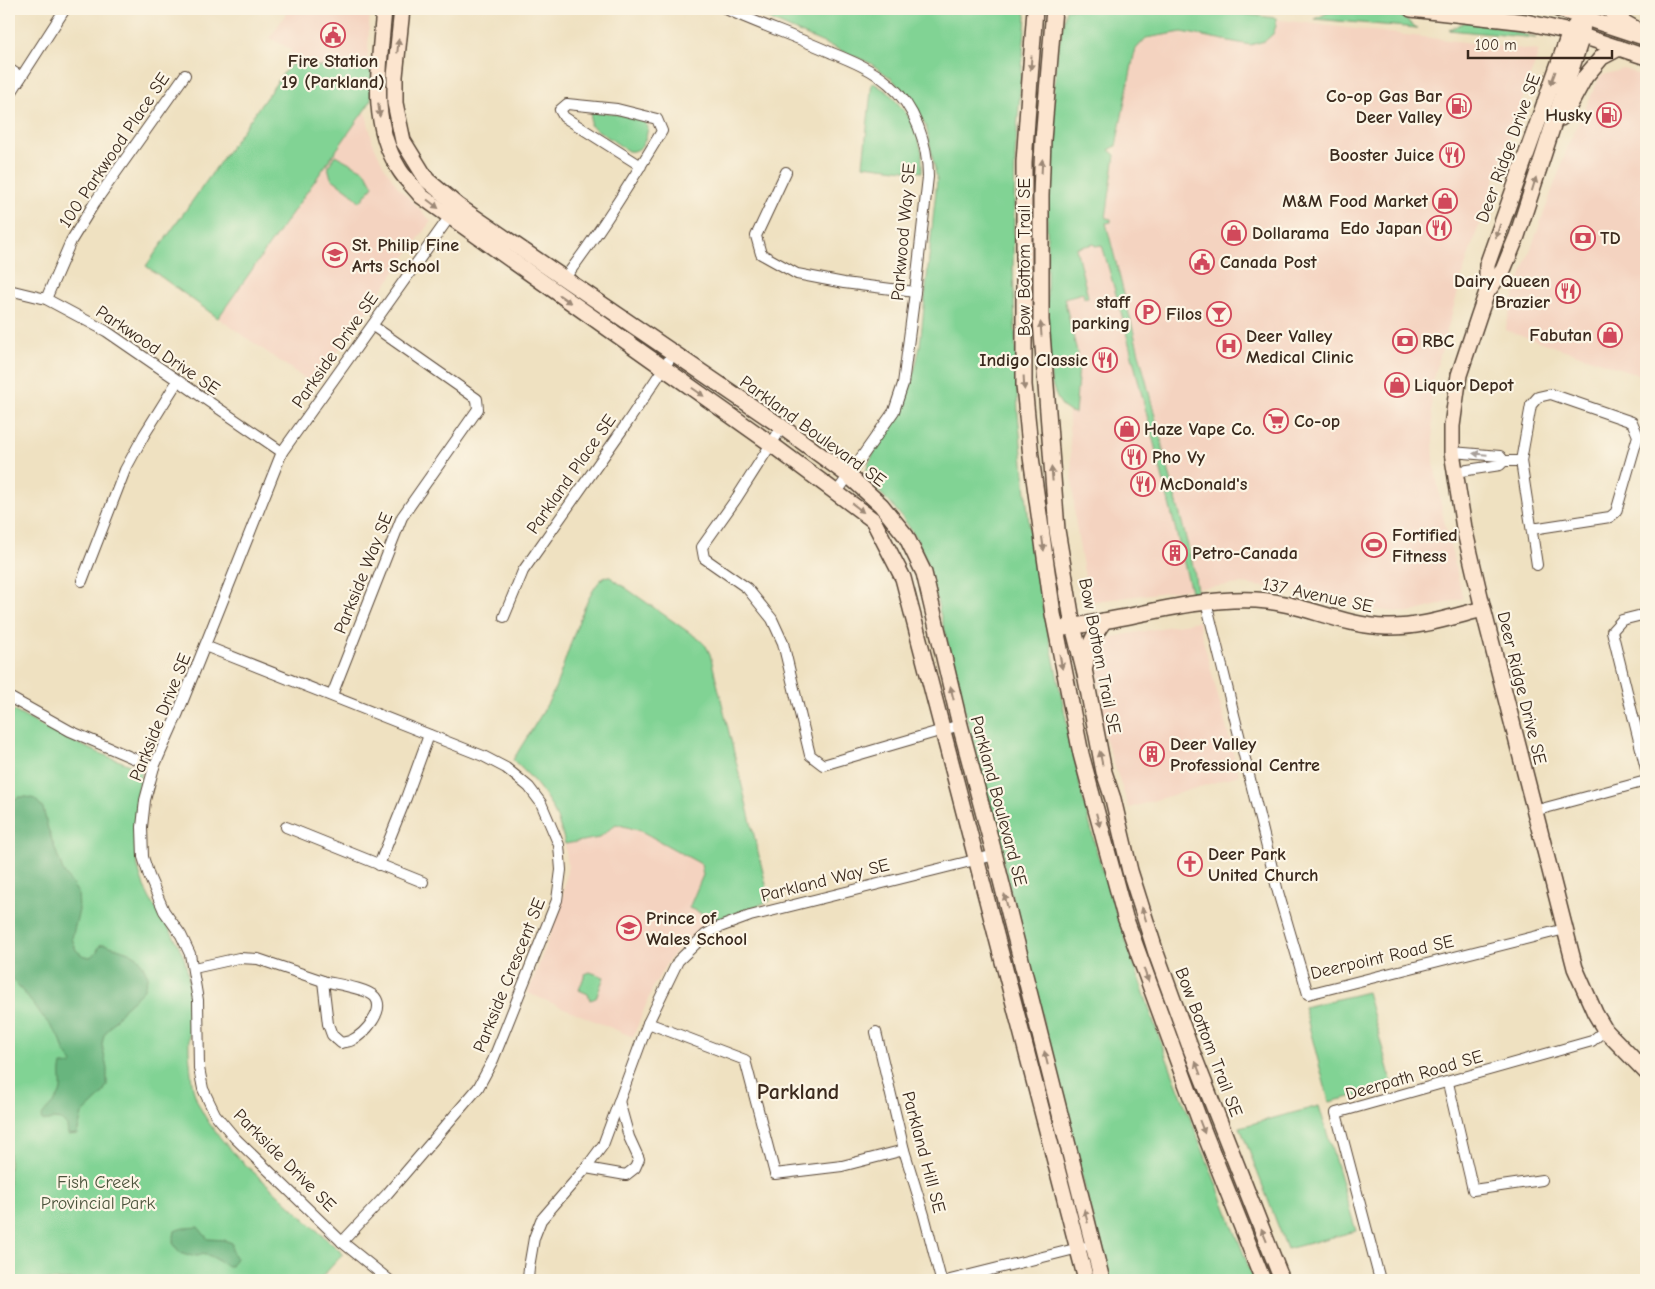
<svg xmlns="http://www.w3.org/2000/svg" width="1655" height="1289" font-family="'Comic Neue',sans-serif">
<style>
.built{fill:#f4d3c0}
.green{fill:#81d394;stroke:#5e7e59}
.forest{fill:#68b57e;stroke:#52704e}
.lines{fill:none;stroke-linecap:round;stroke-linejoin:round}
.street-casing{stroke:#564536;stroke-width:12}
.secondary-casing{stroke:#564536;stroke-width:18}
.street{stroke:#fff;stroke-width:10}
.secondary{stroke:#fce5cf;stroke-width:15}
.oneway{fill:#9c8876}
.oneway2{fill:#a79f9a}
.labels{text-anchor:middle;stroke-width:4.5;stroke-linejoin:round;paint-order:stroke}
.poi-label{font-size:18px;font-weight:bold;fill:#3b2a1e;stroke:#fcf5e5;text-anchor:start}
.street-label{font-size:18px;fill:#3b2a1e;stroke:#fcf5e5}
.park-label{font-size:18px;fill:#4c543c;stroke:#fcf5e5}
.district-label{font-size:22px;font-weight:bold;fill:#3b2a1e;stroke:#fcf5e5}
</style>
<rect width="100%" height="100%" fill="#fcf5e5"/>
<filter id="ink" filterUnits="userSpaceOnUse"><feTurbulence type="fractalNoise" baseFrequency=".02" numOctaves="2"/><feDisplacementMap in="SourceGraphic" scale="10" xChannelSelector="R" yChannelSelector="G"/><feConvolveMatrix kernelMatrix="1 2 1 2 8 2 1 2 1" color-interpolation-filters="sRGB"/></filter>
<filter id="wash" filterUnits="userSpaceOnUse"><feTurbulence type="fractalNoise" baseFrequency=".0096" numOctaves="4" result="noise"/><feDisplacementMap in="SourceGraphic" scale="20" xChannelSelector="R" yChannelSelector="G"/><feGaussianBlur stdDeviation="1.12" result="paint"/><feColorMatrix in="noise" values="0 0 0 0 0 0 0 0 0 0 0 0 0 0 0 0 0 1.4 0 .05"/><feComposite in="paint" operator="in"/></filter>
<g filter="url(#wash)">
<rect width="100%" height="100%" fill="#efe1c1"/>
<!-- built -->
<g class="built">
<path d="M289 9H363L370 10 367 70 293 64 290 49 270 38Z"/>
<path d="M1273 19 1539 51 1466 263 1431 388 1434 463 1443 516 1463 598 1410 613 1368 609 1300 592 1242 584 1197 588 1089 602 1075 519 1068 408 1051 248 1104 232 1134 44 1170 32 1259 45Z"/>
<path d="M1624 69 1646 77V377L1505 330 1516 290 1570 141 1600 76Z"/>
<path d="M365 110 373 143 383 165 398 187 431 221 314 385 218 318Z"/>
<path d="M1198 621 1239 775 1129 808 1102 729 1097 657 1102 639Z"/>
<path d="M616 823 644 832 701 864 703 874 689 908 717 920 692 936 676 951 665 966 653 987 633 1037 528 993 561 905 568 865 565 844 599 838Z"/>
</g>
<!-- green -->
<g class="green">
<path d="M745 9H1024L1026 16 1015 156 1013 267 1018 414 1030 533 1043 608 1081 790 1097 852 1117 915 1165 1054 1254 1280H1108L930 573C927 564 924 553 919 544 907 519 885 497 865 478 868 455 884 439 895 420 908 397 915 371 920 346L937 180 926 126 910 99 891 78 870 63Z"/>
<path d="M1066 9H1212L1234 13 1276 18V26L1273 34 1265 41 1250 45 1182 32 1146 38 1136 49 1134 55 1116 146 1109 150 1115 155 1106 218 1111 219V222L1106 223 1194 570 1197 591 1194 595H1192L1121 312 1102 245 1095 246 1094 244 1076 248 1088 297 1084 298 1083 293 1064 298 1077 352 1079 366 1075 413 1070 412 1063 407 1057 398 1051 382 1047 311V177L1057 54Z"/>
<path d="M1335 9 1398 14 1417 28 1315 19Z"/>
<path d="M1467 21 1511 30 1536 38 1449 30Z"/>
<path d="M293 64 372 71 371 101 218 318 146 266 287 68Z"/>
<path d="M872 82 889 93 906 113 914 125 922 152V172L863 165Z"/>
<path d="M595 111 641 118 648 127C646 139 643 153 628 151L590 125 591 114Z"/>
<path d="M335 155 365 171 373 186 360 202 350 192 331 178 328 167Z"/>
<path d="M605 576 610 577 700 640 706 646 710 654 770 901 717 920 689 908 703 875 701 864 641 831 616 824 599 838 565 844C556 806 541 786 513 760 525 739 540 719 551 697 565 669 582 593 605 576Z"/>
<path d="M9 708C52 733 95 753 142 769 135 815 127 856 150 899 161 918 177 937 184 958 194 989 188 1020 189 1052 190 1062 191 1073 192 1083 199 1127 247 1166 279 1195 300 1215 321 1234 343 1254L319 1280H9Z"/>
<path d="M590 972 604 977 596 998 590 1000 588 994 579 990 585 974Z"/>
<path d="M1367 992 1393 1087 1329 1102 1304 1007Z"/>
<path d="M1319 1106 1356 1231 1287 1249 1240 1127Z"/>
</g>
<!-- forest -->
<g class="forest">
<path d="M19 797H27L35 799 43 808 48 829 63 871 78 893 79 910 72 938 76 950 82 955 90 957 96 953 100 945 104 944 129 952 139 958 148 976 143 991 124 1008 104 1035 102 1044 107 1069V1085L101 1096 82 1114 77 1134 68 1135 67 1126 61 1120 53 1119C48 1122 45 1122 41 1119 43 1111 56 1103 60 1093 63 1085 59 1074 62 1065H70L73 1063 64 1051 60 1038 9 974V806Z"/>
<path d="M198 1227 208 1239 224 1240 232 1243V1251L236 1258 231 1266C222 1267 216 1256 206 1255 198 1253 191 1258 183 1254 178 1252 176 1247 173 1243L175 1231C182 1227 191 1228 198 1227Z"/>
</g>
</g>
<g filter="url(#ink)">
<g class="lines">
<defs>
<g id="street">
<path d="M726 9C761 25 797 37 832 53 852 61 873 70 889 84 915 106 928 144 928 177L915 292 903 384 894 411 837 492"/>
<path d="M9 69 21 77"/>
<path d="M9 96 65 9"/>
<path d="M786 172 756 236 761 254 797 274 844 283 915 292"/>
<path d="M564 279C600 232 631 182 662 131L657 119 617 109 567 104 560 110 564 117 641 166"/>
<path d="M9 290 46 299 106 331 282 452"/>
<path d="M46 299 71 241 95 202 185 75"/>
<path d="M782 427 736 499 702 547 704 558 747 588 772 619 783 643 810 755 823 765 960 725"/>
<path d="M1452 452 1500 456 1504 461"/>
<path d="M1455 472 1500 465 1504 461H1521"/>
<path d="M1532 529 1610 517 1616 512 1638 436 1632 422 1551 394 1538 397 1531 405 1521 461 1537 565"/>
<path d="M82 581 125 470 144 435 177 382"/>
<path d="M1206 602 1278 892 1308 994 1565 929"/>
<path d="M1646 614 1622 620 1612 631 1646 769"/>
<path d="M504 617 523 571 627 423 673 354"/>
<path d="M205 646 483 756 506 768 517 777 529 787 541 803 559 845 561 870 557 900 493 1060 478 1088 387 1194 342 1242"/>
<path d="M332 695 402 517 478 409 477 399 373 326"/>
<path d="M9 697 70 731 154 767"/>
<path d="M1534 811 1646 781"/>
<path d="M286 827 423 882"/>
<path d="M379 865 406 798 429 735"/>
<path d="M194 968 239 958 258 959 323 981"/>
<path d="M323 981C335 984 367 988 375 997 386 1011 364 1034 352 1040 349 1042 344 1042 341 1043L332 1035 328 1024Z"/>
<path d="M648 1023 745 1060 775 1174 842 1166 904 1150"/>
<path d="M876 1032 904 1150 924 1215 941 1280"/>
<path d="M1448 1083 1473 1190 1542 1180"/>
<path d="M586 1168 626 1175 635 1168 639 1159 629 1137 619 1101"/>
<path d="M389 1280 342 1242 235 1138 215 1114 203 1089 199 1068 198 1000 190 954 181 935 164 911 149 876 143 857 142 827 145 800 154 767 178 713 282 452 453 212"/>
<path d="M528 1280 529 1267 534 1238 541 1220 586 1168 603 1145 648 1023 678 961 705 935 717 928 750 916 995 855"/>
<path d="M950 1280 1083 1247"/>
<path d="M1380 1280 1336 1113 1592 1041 1605 1030"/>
</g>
<g id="secondary">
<path d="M384 9C380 63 368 120 399 169 405 179 414 187 421 196L771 444 873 520 903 578 1086 1280"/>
<path d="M402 9 395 76V103L403 141 427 180 458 206 782 427 849 476 881 505 906 536 924 573 960 725 992 845 1102 1280"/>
<path d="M1035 9 1024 162V385L1031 457 1053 614 1081 754 1125 917 1202 1127 1263 1280"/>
<path d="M1054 9 1043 140 1041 196V320L1057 530 1073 626 1085 674 1104 772 1113 799 1130 871 1156 953 1189 1044 1282 1280"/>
<path d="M1411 9 1526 22 1570 32 1646 57"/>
<path d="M1558 9 1646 38"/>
<path d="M1587 9 1583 17 1582 36 1517 236 1503 270 1487 292 1479 315 1459 375 1452 426V452L1464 528 1483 609 1575 968 1595 1013 1605 1030 1646 1072"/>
<path d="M1609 9 1618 19 1634 28"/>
<path d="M1561 118 1565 114 1585 77 1602 57 1619 48"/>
<path d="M1487 292V265L1570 32 1583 17"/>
<path d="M1065 628C1085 624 1105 621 1125 617 1168 608 1211 598 1256 600 1300 602 1342 626 1386 627 1419 628 1451 617 1483 609"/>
<path d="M1085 667C1087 649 1093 636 1104 621"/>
</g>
</defs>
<!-- street casing -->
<use href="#street" class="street-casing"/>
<!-- secondary casing -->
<use href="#secondary" class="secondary-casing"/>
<!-- street -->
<use href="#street" class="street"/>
<!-- secondary -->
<use href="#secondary" class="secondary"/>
</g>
<!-- one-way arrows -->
<defs><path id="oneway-solid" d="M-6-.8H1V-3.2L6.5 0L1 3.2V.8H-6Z" transform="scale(1.25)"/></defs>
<g class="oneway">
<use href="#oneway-solid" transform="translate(398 46) rotate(-84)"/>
<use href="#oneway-solid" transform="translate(1031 63) rotate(94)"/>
<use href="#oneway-solid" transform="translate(1553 78) rotate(110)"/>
<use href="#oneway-solid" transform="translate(379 110) rotate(84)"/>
<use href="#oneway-solid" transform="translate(1042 166) rotate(-87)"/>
<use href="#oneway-solid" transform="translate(1534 184) rotate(-73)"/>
<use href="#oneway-solid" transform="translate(433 204) rotate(37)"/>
<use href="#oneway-solid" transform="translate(1498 231) rotate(108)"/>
<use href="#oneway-solid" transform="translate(565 299) rotate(35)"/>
<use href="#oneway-solid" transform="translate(1041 329) rotate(-94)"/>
<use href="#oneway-solid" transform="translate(1024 383) rotate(87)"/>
<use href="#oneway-solid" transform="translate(698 392) rotate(35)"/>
<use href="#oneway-solid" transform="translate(1052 474) rotate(-95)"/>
<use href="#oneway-solid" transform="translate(858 508) rotate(38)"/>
<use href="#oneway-solid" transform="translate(1043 544) rotate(82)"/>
<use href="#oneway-solid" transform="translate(1061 662) rotate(80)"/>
<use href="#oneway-solid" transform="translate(952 693) rotate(-103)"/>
<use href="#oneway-solid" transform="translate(1101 758) rotate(-102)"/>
<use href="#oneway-solid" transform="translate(1098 820) rotate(75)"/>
<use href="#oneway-solid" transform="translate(1006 901) rotate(-104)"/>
<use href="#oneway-solid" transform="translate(1144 914) rotate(-107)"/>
<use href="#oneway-solid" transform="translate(1146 975) rotate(70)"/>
<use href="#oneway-solid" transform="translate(1046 1058) rotate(-104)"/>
<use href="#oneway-solid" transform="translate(1198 1068) rotate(-111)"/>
<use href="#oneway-solid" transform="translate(1202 1127) rotate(69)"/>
<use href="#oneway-solid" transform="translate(1086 1216) rotate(-104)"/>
<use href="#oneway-solid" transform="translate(1264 1235) rotate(-112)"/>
</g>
<use class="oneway2" href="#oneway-solid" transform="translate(1480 454) rotate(-175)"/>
</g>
<!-- icons -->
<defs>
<symbol id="civic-ring" viewBox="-11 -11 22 22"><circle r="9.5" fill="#fcf5e5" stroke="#d1495b" stroke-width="1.5"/><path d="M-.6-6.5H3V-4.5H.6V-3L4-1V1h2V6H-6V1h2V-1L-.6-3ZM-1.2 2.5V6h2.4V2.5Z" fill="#d1495b"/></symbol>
<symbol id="fuel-ring" viewBox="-11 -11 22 22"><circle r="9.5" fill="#fcf5e5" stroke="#d1495b" stroke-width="1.5"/><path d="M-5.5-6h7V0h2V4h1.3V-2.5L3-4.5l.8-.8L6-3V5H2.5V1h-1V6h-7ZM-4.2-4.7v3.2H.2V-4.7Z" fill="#d1495b"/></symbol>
<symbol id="restaurant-ring" viewBox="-11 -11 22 22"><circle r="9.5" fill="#fcf5e5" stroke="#d1495b" stroke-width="1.5"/><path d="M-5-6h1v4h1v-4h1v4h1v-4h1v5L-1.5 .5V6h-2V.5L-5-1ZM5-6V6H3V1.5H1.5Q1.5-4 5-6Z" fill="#d1495b"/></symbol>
<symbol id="shop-ring" viewBox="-11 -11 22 22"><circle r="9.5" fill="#fcf5e5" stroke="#d1495b" stroke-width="1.5"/><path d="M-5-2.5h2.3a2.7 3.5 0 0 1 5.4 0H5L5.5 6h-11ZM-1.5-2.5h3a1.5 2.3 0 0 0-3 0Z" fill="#d1495b"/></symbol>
<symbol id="bank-ring" viewBox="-11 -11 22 22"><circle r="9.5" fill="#fcf5e5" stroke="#d1495b" stroke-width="1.5"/><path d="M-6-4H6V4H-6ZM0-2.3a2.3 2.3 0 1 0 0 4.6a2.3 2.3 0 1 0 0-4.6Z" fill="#d1495b"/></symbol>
<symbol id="school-ring" viewBox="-11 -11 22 22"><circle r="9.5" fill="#fcf5e5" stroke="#d1495b" stroke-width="1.5"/><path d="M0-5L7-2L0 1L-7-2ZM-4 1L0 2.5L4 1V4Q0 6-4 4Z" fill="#d1495b"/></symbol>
<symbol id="parking-ring" viewBox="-11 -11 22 22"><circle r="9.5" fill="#fcf5e5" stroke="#d1495b" stroke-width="1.5"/><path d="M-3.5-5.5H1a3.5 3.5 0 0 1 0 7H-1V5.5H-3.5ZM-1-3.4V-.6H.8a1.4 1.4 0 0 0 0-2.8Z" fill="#d1495b"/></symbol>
<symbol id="bar-ring" viewBox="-11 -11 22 22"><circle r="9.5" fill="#fcf5e5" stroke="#d1495b" stroke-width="1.5"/><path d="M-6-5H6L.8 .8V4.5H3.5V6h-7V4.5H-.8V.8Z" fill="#d1495b"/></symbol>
<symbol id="hospital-ring" viewBox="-11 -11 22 22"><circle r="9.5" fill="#fcf5e5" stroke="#d1495b" stroke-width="1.5"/><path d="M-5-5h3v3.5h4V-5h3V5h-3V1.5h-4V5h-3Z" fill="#d1495b"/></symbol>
<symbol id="supermarket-ring" viewBox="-11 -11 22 22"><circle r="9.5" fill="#fcf5e5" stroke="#d1495b" stroke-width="1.5"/><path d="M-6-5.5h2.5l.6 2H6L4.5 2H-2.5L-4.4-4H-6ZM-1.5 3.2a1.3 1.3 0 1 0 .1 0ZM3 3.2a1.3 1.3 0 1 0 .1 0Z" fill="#d1495b"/></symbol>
<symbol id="stadium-ring" viewBox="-11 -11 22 22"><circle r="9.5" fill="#fcf5e5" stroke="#d1495b" stroke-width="1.5"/><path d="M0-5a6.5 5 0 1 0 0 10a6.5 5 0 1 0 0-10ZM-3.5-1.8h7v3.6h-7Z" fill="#d1495b"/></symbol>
<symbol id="building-ring" viewBox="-11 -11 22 22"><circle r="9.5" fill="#fcf5e5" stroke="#d1495b" stroke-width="1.5"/><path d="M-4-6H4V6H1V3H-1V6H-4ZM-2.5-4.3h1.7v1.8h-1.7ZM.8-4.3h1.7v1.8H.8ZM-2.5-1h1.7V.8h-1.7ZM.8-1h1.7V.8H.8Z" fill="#d1495b"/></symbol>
<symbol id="church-ring" viewBox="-11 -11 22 22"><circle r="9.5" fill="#fcf5e5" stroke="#d1495b" stroke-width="1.5"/><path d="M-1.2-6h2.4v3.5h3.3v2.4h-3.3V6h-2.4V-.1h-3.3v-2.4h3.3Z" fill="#d1495b"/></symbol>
</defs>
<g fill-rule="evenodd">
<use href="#civic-ring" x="319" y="21" width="28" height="28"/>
<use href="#fuel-ring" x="1445" y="92" width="28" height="28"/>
<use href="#fuel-ring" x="1595" y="101" width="28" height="28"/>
<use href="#restaurant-ring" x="1438" y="141" width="28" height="28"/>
<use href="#shop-ring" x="1431" y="187" width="28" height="28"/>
<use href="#restaurant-ring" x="1425" y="214" width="28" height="28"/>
<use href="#shop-ring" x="1220" y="219" width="28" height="28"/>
<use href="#bank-ring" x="1569" y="224" width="28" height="28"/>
<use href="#school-ring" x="321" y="241" width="28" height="28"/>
<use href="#civic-ring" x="1188" y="248" width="28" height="28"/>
<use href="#restaurant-ring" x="1554" y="277" width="28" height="28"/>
<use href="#parking-ring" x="1134" y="298" width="28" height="28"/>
<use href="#bar-ring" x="1205" y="300" width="28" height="28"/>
<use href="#shop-ring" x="1596" y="321" width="28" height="28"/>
<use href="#bank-ring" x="1391" y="327" width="28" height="28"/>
<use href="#hospital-ring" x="1215" y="332" width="28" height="28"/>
<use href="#restaurant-ring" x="1091" y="346" width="28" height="28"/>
<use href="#shop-ring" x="1383" y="371" width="28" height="28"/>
<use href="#supermarket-ring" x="1262" y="407" width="28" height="28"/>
<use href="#shop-ring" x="1113" y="415" width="28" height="28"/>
<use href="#restaurant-ring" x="1120" y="443" width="28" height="28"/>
<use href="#restaurant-ring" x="1129" y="470" width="28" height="28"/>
<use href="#stadium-ring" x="1360" y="531" width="28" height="28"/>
<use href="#building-ring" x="1161" y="539" width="28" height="28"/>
<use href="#building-ring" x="1138" y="740" width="28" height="28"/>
<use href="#church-ring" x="1176" y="850" width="28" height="28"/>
<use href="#school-ring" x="615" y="914" width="28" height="28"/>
</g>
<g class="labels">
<!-- poi labels -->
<g class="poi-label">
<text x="333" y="67" text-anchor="middle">Fire Station<tspan x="333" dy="21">19 (Parkland)</tspan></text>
<text x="1442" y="102" text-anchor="end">Co-op Gas Bar<tspan x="1442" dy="21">Deer Valley</tspan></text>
<text x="1592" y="121" text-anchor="end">Husky</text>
<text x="1434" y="161" text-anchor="end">Booster Juice</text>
<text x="1428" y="207" text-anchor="end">M&amp;M Food Market</text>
<text x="1422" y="234" text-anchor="end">Edo Japan</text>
<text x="1252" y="239">Dollarama</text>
<text x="1600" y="244">TD</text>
<text x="352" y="251">St. Philip Fine<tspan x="352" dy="21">Arts School</tspan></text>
<text x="1220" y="268">Canada Post</text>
<text x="1550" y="287" text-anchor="end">Dairy Queen<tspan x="1550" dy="21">Brazier</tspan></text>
<text x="1130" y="308" text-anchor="end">staff<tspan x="1130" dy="21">parking</tspan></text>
<text x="1202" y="320" text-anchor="end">Filos</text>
<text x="1592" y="341" text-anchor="end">Fabutan</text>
<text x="1246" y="342">Deer Valley<tspan x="1246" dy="21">Medical Clinic</tspan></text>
<text x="1422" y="347">RBC</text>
<text x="1088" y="366" text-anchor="end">Indigo Classic</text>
<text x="1414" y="391">Liquor Depot</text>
<text x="1294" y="427">Co-op</text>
<text x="1144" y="435">Haze Vape Co.</text>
<text x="1152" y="463">Pho Vy</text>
<text x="1160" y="490">McDonald's</text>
<text x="1392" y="541">Fortified<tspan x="1392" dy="21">Fitness</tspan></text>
<text x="1192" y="559">Petro-Canada</text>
<text x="1170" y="750">Deer Valley<tspan x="1170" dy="21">Professional Centre</tspan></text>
<text x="1208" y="860">Deer Park<tspan x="1208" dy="21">United Church</tspan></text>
<text x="646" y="924">Prince of<tspan x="646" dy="21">Wales School</tspan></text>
</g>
<!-- street labels -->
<g class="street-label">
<text transform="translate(1508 148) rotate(-70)" y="6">Deer Ridge Drive SE</text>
<text transform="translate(114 150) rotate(-56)" y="6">100 Parkwood Place SE</text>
<text transform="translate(903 232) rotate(-85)" y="6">Parkwood Way SE</text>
<text transform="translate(1024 257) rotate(-90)" y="6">Bow Bottom Trail SE</text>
<text transform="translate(158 350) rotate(34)" y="6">Parkwood Drive SE</text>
<text transform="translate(335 350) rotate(-55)" y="6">Parkside Drive SE</text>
<text transform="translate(813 431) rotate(36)" y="6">Parkland Boulevard SE</text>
<text transform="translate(571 474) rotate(-55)" y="6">Parkland Place SE</text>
<text transform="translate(363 573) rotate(-68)" y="6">Parkside Way SE</text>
<text transform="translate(1318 595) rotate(12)" y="6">137 Avenue SE</text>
<text transform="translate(1100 656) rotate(79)" y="6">Bow Bottom Trail SE</text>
<text transform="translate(1522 688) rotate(76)" y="6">Deer Ridge Drive SE</text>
<text transform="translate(160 717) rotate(-68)" y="6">Parkside Drive SE</text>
<text transform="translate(999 801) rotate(75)" y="6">Parkland Boulevard SE</text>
<text transform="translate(825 880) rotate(-14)" y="6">Parkland Way SE</text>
<text transform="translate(1382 957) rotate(-13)" y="6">Deerpoint Road SE</text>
<text transform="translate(509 975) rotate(-68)" y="6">Parkside Crescent SE</text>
<text transform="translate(1209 1042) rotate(69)" y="6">Bow Bottom Trail SE</text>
<text transform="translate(1414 1075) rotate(-16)" y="6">Deerpath Road SE</text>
<text transform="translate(924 1152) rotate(75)" y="6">Parkland Hill SE</text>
<text transform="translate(285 1160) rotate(45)" y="6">Parkside Drive SE</text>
</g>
<!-- park labels -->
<g class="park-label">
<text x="98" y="1188">Fish Creek<tspan x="98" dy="21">Provincial Park</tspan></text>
</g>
<!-- district labels -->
<g class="district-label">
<text x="798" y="1099">Parkland</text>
</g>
</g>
<!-- margin -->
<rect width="1655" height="1289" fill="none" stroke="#fcf5e5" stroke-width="30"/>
<!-- scale -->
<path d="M1468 50v8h144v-8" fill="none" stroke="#3b2a1e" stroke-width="2.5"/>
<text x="1475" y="50" font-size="15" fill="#3b2a1e" stroke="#fcf5e5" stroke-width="4" paint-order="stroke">100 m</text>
</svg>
